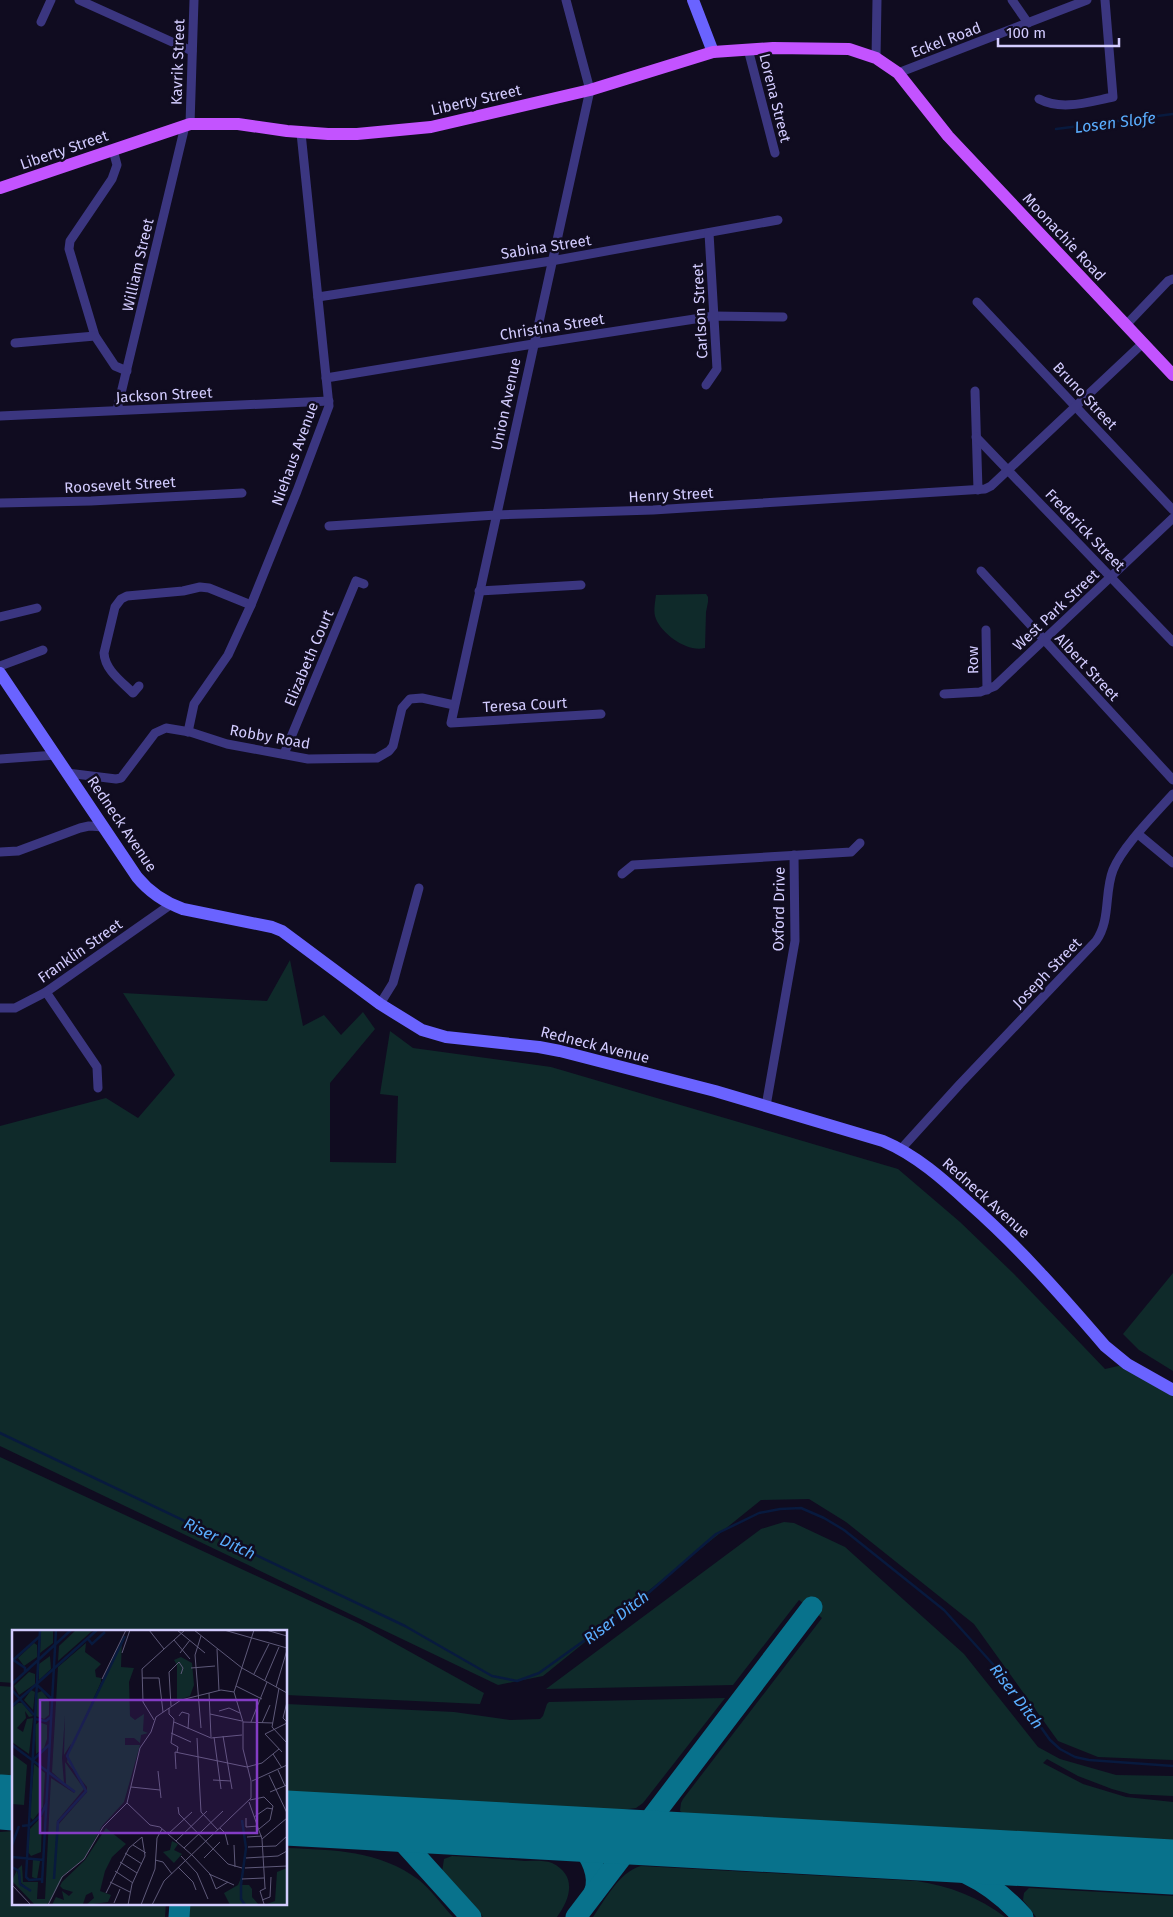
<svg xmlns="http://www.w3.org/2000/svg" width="1173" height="1917" font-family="'Fira Sans',sans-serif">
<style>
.green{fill:#0f2a2a}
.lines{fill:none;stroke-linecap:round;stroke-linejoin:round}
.stream{stroke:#081a3e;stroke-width:2.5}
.taxiway{stroke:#08728c;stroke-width:21}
.runway{stroke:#08728c;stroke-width:55}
.street{stroke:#3b3680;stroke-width:9}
.secondary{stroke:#6a63ff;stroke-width:12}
.primary{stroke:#c353ff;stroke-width:12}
.labels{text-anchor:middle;stroke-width:5;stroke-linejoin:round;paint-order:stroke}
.street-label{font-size:15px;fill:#d3ccff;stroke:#100c20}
.water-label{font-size:16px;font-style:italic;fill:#5aaeff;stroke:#100c20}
.inset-river{fill:none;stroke:#081a3e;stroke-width:2.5}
.inset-road{fill:none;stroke:#5e5979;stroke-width:1}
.view{fill:#843cc5;fill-opacity:0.15;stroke:#843cc5;stroke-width:2.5}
.inset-edge{fill:none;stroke:#d3ccff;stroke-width:2.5}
</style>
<rect width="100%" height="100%" fill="#100c20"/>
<!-- green -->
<g class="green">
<path d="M706 594 708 597V602L706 612 705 648C688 653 662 634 656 619 653 612 655 603 656 595Z"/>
<path d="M290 960 303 1026 324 1015 341 1035 363 1012 375 1029 330 1083V1162L396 1163 398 1096 380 1094 390 1031 413 1048 551 1067 898 1169 960 1222 1014 1274 1105 1369 1127 1364 1173 1390V1760L1098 1757 1058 1741 974 1624 846 1522 809 1499 761 1500 543 1676 498 1685 0 1446V1126L106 1098 138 1118 175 1075 123 993 267 1001Z"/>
<path d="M1173 1273V1371L1139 1350 1123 1334Z"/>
<path d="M0 1457 360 1624 484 1693 480 1704 286 1695V1631H14V1683L0 1682Z"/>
<path d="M784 1522 794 1523 845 1547 964 1654 1038 1747 1060 1759 1116 1775 1173 1776V1796L1130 1794 1112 1789 1078 1776 1047 1759 1043 1763 1083 1784 1126 1797 1173 1802V1842L684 1814 680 1811 681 1803 683 1799 822 1618 799 1600 733 1685 546 1689 761 1529Z"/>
<path d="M0 1686 14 1687V1776H0Z"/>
<path d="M725 1698 643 1803 636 1808 621 1810 286 1792V1704L454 1712 510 1720 540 1719 543 1716 547 1704 549 1702Z"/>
<path d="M14 1831V1903H166L165 1917H0V1832Z"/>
<path d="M286 1848C334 1850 379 1850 419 1880 431 1890 442 1905 453 1917H188L187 1903H286Z"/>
<path d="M452 1856C476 1857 501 1859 525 1861 533 1861 544 1860 552 1863 577 1875 571 1898 557 1917H483L442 1872 444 1859Z"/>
<path d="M641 1866 917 1881C949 1886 979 1897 1005 1917H593C605 1900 619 1872 641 1866Z"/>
<path d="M1029 1888 1173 1896V1917H1036L1023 1900 1024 1893Z"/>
</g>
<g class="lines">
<!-- stream -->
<g class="stream">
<path d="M1056 129 1173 114"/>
<path d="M0 1433 405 1626 492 1676 517 1681 539 1673 638 1602 716 1534 759 1513 780 1509 801 1508 824 1518 844 1530 944 1610 1009 1682 1050 1740 1060 1749 1075 1757 1089 1760 1173 1766"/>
</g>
<!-- taxiway -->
<g class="taxiway">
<path d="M387 1824 471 1917"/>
<path d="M551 1833C560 1836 569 1838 577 1843 591 1853 601 1877 594 1893"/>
<path d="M897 1852C949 1863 987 1876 1023 1917"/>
<path d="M627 1853C638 1842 657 1841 671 1840"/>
<path d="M179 1917 180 1903"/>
<path d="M576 1917 812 1607"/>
</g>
<!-- runway -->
<g class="runway">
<path d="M0 1802 14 1803"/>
<path d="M286 1818 1173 1867"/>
</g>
<!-- street -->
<g class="street">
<path d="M79 0 192 51"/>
<path d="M566 0 590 90 451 723 601 714"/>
<path d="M1012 0 1028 23"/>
<path d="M41 22 51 0"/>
<path d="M748 49 775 153"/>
<path d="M876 58 877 0"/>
<path d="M898 73 1087 0"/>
<path d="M1039 99C1062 111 1088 102 1113 97L1105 0"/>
<path d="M190 124 194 0"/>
<path d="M318 297 551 261 778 220"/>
<path d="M977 302 1173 510"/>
<path d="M1126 325 1168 281 1173 279"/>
<path d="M95 336 69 249 70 241 112 179 117 165 113 150"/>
<path d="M15 343 95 336 115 366 127 371"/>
<path d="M326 378 533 344 714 316 783 317"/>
<path d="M706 385 717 369 709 233"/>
<path d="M975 391 978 490"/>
<path d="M117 410 185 126"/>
<path d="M0 416 329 401"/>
<path d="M976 437 1173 642"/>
<path d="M0 503 91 501 242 493"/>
<path d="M329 526 496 515 653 510 985 489 991 486 1143 343"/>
<path d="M981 571 1173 780"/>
<path d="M479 591 581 585"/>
<path d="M0 617 37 608"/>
<path d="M986 630 987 690"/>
<path d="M0 666 43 650"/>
<path d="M139 686 133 693C121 681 105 670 104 653L115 607 121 599 127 596 183 591 200 587 209 588 251 605"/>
<path d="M944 694 980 692 995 686 1173 518"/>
<path d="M188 732 194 704 228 655 251 605 297 491 329 406 301 133"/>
<path d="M284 754 356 581 364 584"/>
<path d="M0 759 56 755"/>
<path d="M67 773 116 779 121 778 155 733 166 728 190 732 227 744 308 759 377 758 389 751 393 746 402 708 410 699 422 698 454 705"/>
<path d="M1138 834 1173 863"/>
<path d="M0 852 18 851 80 828 89 826 104 827"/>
<path d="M622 874 633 865 851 852 860 843"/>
<path d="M46 992 97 1067 98 1088"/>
<path d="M380 1004 393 983 419 888"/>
<path d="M0 1008H15L46 992 170 905"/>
<path d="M766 1106 795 941 794 855"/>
<path d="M901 1149 960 1084 1096 941C1111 920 1104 893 1113 870 1122 847 1156 813 1173 794"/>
</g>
<!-- secondary -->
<g class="secondary">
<path d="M693 0 713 52"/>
<path d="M0 673 137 877C150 893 164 902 183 909L272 927 282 931 380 1004 422 1030 446 1037 539 1047 560 1051 715 1091 883 1141C916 1155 943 1179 969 1203 1020 1248 1061 1295 1105 1346L1127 1364 1173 1390"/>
</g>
<!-- primary -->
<path class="primary" d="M0 188 190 124H238L287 131 328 134H357L431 127 590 90 713 52 773 48 849 49 876 58 898 73 948 136 1173 375"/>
</g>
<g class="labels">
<!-- street labels -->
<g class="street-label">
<text transform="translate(946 40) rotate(-21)" y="5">Eckel Road</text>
<text transform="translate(178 62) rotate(-88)" y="5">Kavrik Street</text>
<text transform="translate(775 98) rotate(76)" y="5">Lorena Street</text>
<text transform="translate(476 100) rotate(-13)" y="5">Liberty Street</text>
<text transform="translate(64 150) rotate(-19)" y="5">Liberty Street</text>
<text transform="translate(1064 237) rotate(47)" y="5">Moonachie Road</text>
<text transform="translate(546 247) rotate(-9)" y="5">Sabina Street</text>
<text transform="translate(138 265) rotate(-77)" y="5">William Street</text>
<text transform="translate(700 311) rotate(-93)" y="5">Carlson Street</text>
<text transform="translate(552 327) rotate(-9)" y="5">Christina Street</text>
<text transform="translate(164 395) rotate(-3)" y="5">Jackson Street</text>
<text transform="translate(1085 396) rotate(47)" y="5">Bruno Street</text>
<text transform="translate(506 404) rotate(-78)" y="5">Union Avenue</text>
<text transform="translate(295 454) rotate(-70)" y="5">Niehaus Avenue</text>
<text transform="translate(120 485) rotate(-3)" y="5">Roosevelt Street</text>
<text transform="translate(671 495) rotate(-3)" y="5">Henry Street</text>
<text transform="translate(1085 530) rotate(46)" y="5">Frederick Street</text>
<text transform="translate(1056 610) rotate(-43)" y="5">West Park Street</text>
<text transform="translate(309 658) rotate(-67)" y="5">Elizabeth Court</text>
<text transform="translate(973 660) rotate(-91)" y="5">Row</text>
<text transform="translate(1087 667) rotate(47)" y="5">Albert Street</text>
<text transform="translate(525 705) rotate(-3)" y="5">Teresa Court</text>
<text transform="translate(270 737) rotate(10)" y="5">Robby Road</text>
<text transform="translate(122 824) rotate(56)" y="5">Redneck Avenue</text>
<text transform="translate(779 909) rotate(-89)" y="5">Oxford Drive</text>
<text transform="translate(80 951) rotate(-35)" y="5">Franklin Street</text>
<text transform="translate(1047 973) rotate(-46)" y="5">Joseph Street</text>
<text transform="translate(595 1045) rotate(14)" y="5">Redneck Avenue</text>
<text transform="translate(986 1198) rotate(42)" y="5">Redneck Avenue</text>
</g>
<!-- water labels -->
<g class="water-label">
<text transform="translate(1115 122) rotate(-7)" y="6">Losen Slofe</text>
<text transform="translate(220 1538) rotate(25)" y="6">Riser Ditch</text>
<text transform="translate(616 1617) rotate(-37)" y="6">Riser Ditch</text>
<text transform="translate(1017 1696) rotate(53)" y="6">Riser Ditch</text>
</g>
</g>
<!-- overview -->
<g transform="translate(12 1630)">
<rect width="275" height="275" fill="#100c20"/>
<path d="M29 0H41V13L28 23ZM64 0 80 1 46 31 47 16ZM110 9 109 37 122 38 117 52 118 86 123 90 132 84 131 101 136 103 129 105 128 113 122 108H113V115H128L112 172 90 196 73 228 52 245 38 271 34 275H23L0 251 5 240 8 255 19 261 8 252 6 239 10 235 11 252H26L25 269H33L39 148 62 163 63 161 54 154 53 132 72 159 45 191 42 249 46 195 75 162V157L55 132 59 114 52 125 53 85 50 128 52 153 40 142 46 37 74 13 73 22 89 34 83 40 84 47 89 48V52L69 96ZM22 13 25 15V27L12 36 6 28ZM38 26 39 39 27 50V34ZM169 27 180 33 182 55 178 66 165 71V35L162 30ZM17 42 23 44V54L7 65 2 56ZM19 60 23 62 21 80 12 70ZM30 61 37 70V85L32 89 24 86 25 63ZM6 73H10L21 86 17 87 13 81 14 88 5 98 11 102 15 89 21 88 17 124 0 112V78ZM27 92 35 95V109L32 118 24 124 23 95ZM0 124 15 135 12 175 0 174ZM22 134 33 143 31 177 21 190 18 187ZM30 186 29 222 19 226 16 222 18 199ZM94 198 114 214 100 227 93 241 88 261 99 265 96 272 74 275 82 268 80 262 74 265 71 274 40 275 44 267 52 270 50 261 57 266 61 262 51 259 48 256 50 252 73 230ZM160 211 166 214 162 220 170 224 162 233 151 222 158 220ZM21 229 28 231 25 249 20 247ZM275 238V275H252L263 271 265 242ZM229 248 230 255H237L240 259V267L247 275H218L212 263 226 255Z" fill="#0f2a2a"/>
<path class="inset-river" d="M28 0 14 247 17 250 31 249M76 9 80 14 93 2M0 29 13 38V42M0 31 27 7M0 54 59 0M24 54 41 70M0 60 22 85M0 76 85 0M23 89 34 91 40 86M0 115 63 162M21 130 38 114M10 196 18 195 29 185 35 172M0 215 7 196M0 227 32 230M0 237 7 241 8 254 19 261M42 249 46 192 74 161 55 126 113 6M30 253 44 0M229 255 234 218 230 190M229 255V269L233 275"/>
<path class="inset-road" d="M137 0 152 19M165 0 193 23M182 0 230 38 275 63M212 0 275 18M254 0 275 6M162 10 178 29M205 19 207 61M110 23 118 0M168 23 178 10M179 38 203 36M242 44 257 14M130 48H147L151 82M90 49 114 0M253 50 267 17M224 56 250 69M264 57 275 20M267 58 260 97 275 113M197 63 199 107M275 72 271 88 275 92M159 76 157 42 167 32 171 38 169 44M157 78V84L162 89 159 113 166 117 165 122M207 81 217 78 228 83M198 84 230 91M167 86 170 82 177 84 176 99M142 90 131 72 130 39 173 0M162 92 199 108 230 105M231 92 261 93M239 92 255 52M250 93 258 75M189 98 183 25 189 6M159 103 179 112M211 106 220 159M202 107 209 159M185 108 189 182 206 200M270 122 253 104 275 93M261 124 270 138M164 139 163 122 235 137 250 133 267 119M266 140 273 156M146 141 149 168M257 145 275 183M201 150 219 151M240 151 275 135M119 157 148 160M258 162 275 155M238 170 252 167 261 176 258 190 247 199M237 172 250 209 253 258M115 173 138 195 148 197 180 225 198 244 204 259 216 252M166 177 167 184 216 234 230 238M242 187 255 178 261 179M234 188V197L246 196M208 198 213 203 216 215M156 204 180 182M235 207 250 206M250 209 275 188M164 211 195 181M121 215 134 223M222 215 223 237M236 217 264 216 275 206M172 218 211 181M113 223 130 234M169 226 185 243 196 269M192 228 208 212M234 228 266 226 275 221M143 230 151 232 160 244M108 232 125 243M166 237 181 252 184 260M233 238 275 236M103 241 121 253M197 244 222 255M230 249 252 248M98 252 118 262M0 255 19 275M94 263 117 218 130 207 133 226 120 254 116 275M250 270 258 267 259 247M102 273 108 259M252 274 248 261 254 258M36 275 50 247 72 229 91 197 115 173 128 118 139 102 144 87 169 70 209 60 222 62M129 275 143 239 145 208 150 199M140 275 152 251 239 168V151L231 119V92L222 62 242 0"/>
<path class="view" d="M28 70H245V203H28Z"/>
<rect width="275" height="275" class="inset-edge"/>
</g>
<!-- scale -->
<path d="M998 38v8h121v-8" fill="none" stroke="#d3ccff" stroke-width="2.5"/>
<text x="1006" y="38" font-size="15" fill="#d3ccff" stroke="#100c20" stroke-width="4" paint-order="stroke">100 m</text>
</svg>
